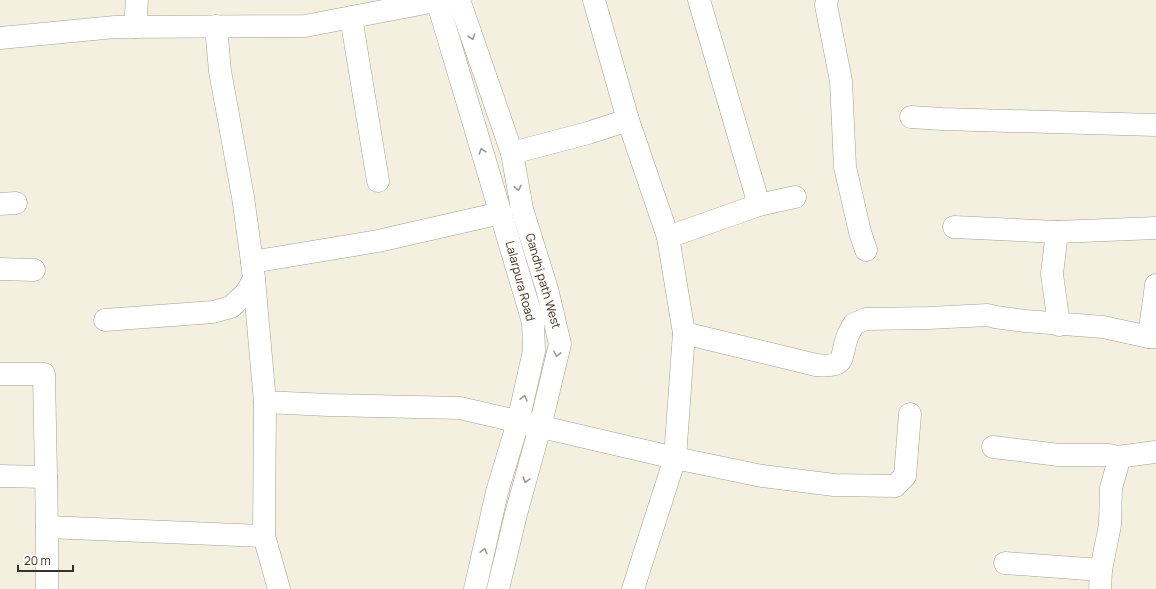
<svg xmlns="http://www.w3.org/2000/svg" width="1156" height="589" font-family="Manrope,sans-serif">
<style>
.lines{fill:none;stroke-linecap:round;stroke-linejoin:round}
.minor-casing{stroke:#a4a090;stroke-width:23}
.minor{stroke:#fff;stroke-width:22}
.oneway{stroke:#9a9895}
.labels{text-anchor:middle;stroke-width:3.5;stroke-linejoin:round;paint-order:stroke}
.street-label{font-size:12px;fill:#34322b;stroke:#fffdf6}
</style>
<rect width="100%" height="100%" fill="#f4f0df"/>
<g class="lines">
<defs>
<g id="minor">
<path d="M437 0 533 322 534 351 518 422 497 492 475 589"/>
<path d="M459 0 512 153 522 209 547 289 560 344 540 427 516 514 498 589"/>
<path d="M594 0 628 120"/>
<path d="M827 0 826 5 841 81 845 167 860 232 866 250"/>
<path d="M351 17 378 181"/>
<path d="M216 26 220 71 243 197 252 262 378 241 501 213"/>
<path d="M135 27 137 0"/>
<path d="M0 38 115 27 305 26 441 0"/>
<path d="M911 117 942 119 1156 125"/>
<path d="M0 204 16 203"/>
<path d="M759 205 795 197"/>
<path d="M954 227 1057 232 1156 228"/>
<path d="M1057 232 1052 274 1059 325"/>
<path d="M668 237 759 205 699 0"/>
<path d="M0 269 34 270"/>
<path d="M254 279 265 402"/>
<path d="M105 320 213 312 231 307 246 293 254 279 252 262"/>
<path d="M684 333 816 365C849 368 839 357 848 335 850 331 852 327 854 324L866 319 928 318 988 315 995 317 1025 321 1103 327 1149 337H1156"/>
<path d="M1149 337 1156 285"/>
<path d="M0 374H44L47 527V589"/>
<path d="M993 447 1059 455H1109L1117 457 1156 452"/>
<path d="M0 476 46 477"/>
<path d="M47 527 264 536"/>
<path d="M1005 563 1101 570"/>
<path d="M279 589 264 536 265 402 328 405 460 408 675 458 684 333 668 237 628 120 588 133 512 153"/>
<path d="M633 589 675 458 762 476 834 485 895 486 905 476 910 414"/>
<path d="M1100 589 1101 570 1110 525 1111 488 1117 467V457"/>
</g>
</defs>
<!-- minor casing -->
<use href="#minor" class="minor-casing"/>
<!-- minor -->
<use href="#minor" class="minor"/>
</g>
<!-- one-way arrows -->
<defs><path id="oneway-chevron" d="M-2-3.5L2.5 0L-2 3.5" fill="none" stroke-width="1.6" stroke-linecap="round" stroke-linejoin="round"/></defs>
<g class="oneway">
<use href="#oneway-chevron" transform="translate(472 37) rotate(71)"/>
<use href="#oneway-chevron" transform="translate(482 151) rotate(-107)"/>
<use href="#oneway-chevron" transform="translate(518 188) rotate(80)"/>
<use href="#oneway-chevron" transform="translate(557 354) rotate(103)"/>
<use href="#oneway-chevron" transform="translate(524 398) rotate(-77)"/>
<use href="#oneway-chevron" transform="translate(526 480) rotate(105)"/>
<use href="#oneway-chevron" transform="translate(484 551) rotate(-77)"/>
</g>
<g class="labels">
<!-- street labels -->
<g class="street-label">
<text transform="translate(520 281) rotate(75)" y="4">Lalarpura Road</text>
<text transform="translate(543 281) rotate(74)" y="4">Gandhi path West</text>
</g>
</g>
<!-- scale -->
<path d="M18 565v6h55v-6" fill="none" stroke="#34322b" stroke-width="2"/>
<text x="24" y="565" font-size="12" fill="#34322b" stroke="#fffdf6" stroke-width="3" paint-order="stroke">20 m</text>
</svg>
